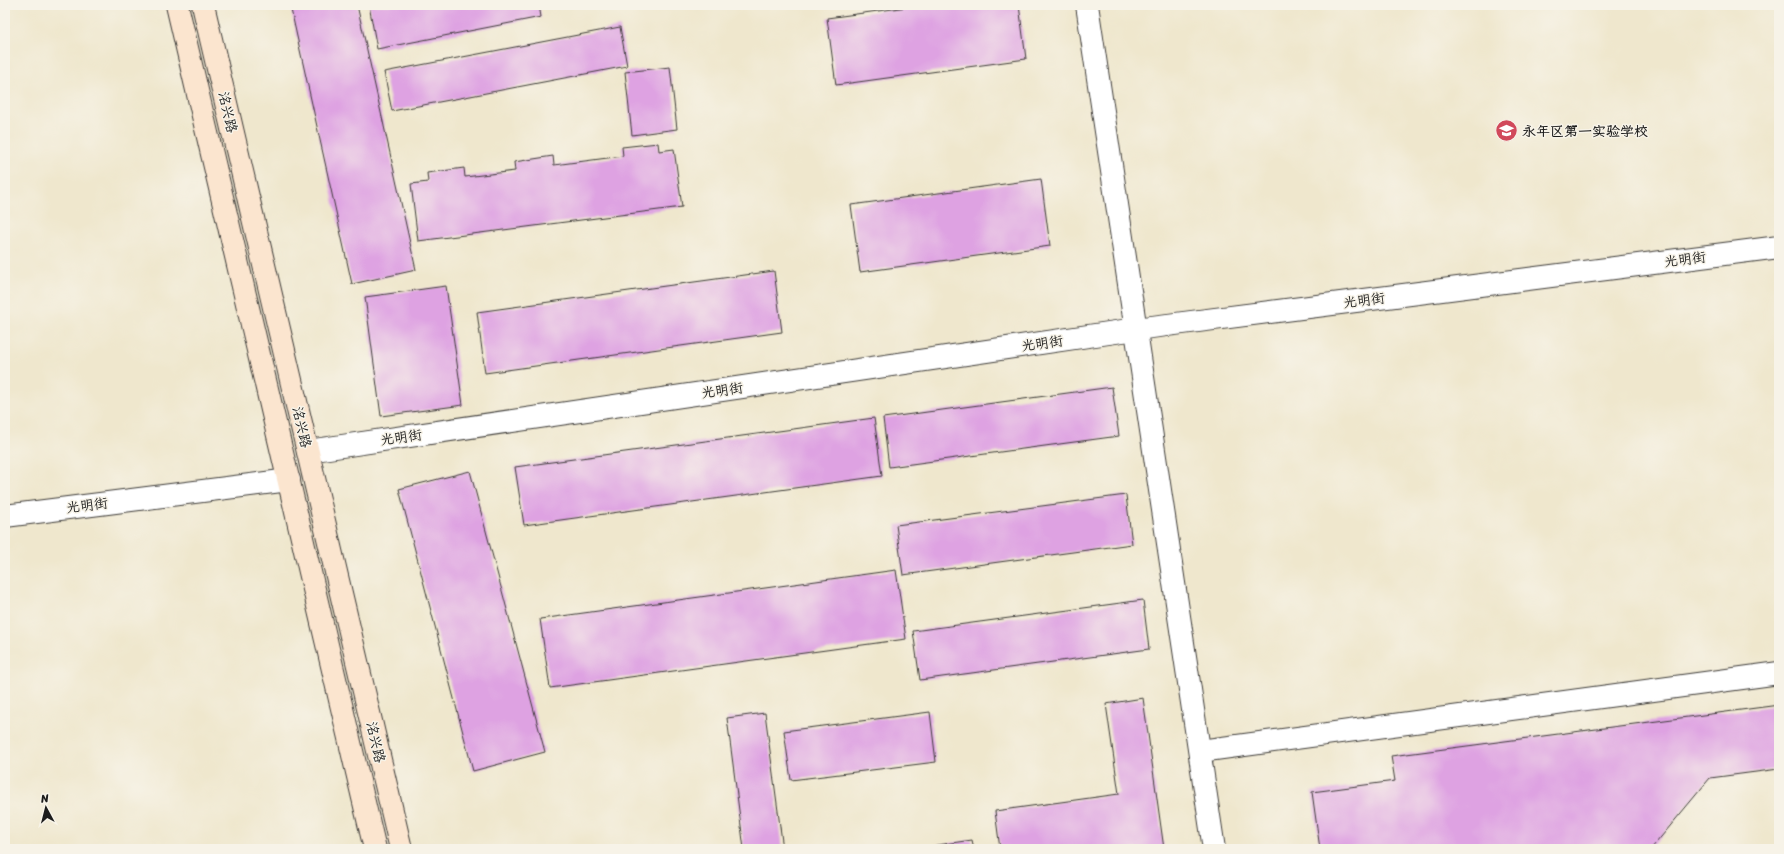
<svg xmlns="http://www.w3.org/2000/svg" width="1784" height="854" font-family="Sriracha,'LXGW WenKai TC',sans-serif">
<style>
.building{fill:#dea2e2}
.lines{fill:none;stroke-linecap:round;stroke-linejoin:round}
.street-casing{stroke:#3c3a37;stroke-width:24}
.secondary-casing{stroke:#3c3a37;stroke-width:24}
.street{stroke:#fff;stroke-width:22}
.secondary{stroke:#fbe5cf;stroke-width:22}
.labels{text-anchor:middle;stroke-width:3;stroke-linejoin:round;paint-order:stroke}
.street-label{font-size:14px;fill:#1c1c1c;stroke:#f7f3e8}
.poi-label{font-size:14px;font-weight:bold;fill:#1c1c1c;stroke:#f7f3e8;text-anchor:start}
</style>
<rect width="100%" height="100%" fill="#f7f3e8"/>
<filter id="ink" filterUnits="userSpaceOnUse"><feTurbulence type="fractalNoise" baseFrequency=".025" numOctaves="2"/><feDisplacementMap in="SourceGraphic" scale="8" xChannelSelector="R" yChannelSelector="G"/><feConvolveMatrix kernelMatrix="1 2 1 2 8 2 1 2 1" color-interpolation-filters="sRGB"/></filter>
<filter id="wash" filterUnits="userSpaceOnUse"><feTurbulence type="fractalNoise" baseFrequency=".012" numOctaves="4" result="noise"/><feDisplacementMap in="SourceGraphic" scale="16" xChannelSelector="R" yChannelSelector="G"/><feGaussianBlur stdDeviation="0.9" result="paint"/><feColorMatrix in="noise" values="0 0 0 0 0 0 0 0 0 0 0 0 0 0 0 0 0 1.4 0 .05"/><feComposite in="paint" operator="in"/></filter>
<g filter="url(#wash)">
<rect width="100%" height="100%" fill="#efe7cd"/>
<g id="blocks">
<!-- building -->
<g class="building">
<path d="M290 5H357L416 270 352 284Z"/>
<path d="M369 5H539L541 17 377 49Z"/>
<path d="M922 5H1019L1026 59 836 85 827 18Z"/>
<path d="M620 27 627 66 392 111 384 72Z"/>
<path d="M670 67 677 129 632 135 625 72Z"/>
<path d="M658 143 659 151 674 149 682 207 418 241 411 184 428 182 427 173 464 168 465 177 515 171 514 162 553 156 554 165 623 156 622 147Z"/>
<path d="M1041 179 1050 246 860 272 851 205Z"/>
<path d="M774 271 782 332 485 373 477 312Z"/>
<path d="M446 286 463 405 381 416 365 297Z"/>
<path d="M1112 387 1119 436 889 467 883 418Z"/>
<path d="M874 418 882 476 524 525 515 467Z"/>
<path d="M470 471 545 752 473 771 399 489Z"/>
<path d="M1126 495 1132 544 903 575 896 525Z"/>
<path d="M896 570 906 639 550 688 540 619Z"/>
<path d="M1143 600 1149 649 920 680 913 631Z"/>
<path d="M1143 698 1164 849H1000L995 811 1119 794 1106 704Z"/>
<path d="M1779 705V769L1710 778 1651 849H1320L1312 792 1395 781 1391 756Z"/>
<path d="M930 712 936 762 791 780 784 731Z"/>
<path d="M765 713 783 849H744L727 718Z"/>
<path d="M972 840 974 849H917V848Z"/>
</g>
</g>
</g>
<g filter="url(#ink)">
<use href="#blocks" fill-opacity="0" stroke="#3c3a37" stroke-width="1"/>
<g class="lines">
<defs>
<g id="street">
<path d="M1087 5 1214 849"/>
<path d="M308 451 1136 329 1779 247"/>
<path d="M5 516 289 480"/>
<path d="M1200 751 1779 673"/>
</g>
<g id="secondary">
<path d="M177 5 375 849"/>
<path d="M203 5 401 849"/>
</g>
</defs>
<!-- street casing -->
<use href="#street" class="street-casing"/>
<!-- secondary casing -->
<use href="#secondary" class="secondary-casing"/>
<!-- street -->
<use href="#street" class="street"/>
<!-- secondary -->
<use href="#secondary" class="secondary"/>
</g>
</g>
<!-- icons -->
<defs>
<symbol id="school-disc" viewBox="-11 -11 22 22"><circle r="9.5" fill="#d1495b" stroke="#f7f3e8"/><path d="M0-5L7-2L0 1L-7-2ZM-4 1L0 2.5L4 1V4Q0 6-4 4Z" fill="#fff"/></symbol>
</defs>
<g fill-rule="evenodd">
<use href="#school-disc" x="1494" y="118" width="25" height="25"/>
</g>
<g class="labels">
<!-- street labels -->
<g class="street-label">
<text transform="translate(228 112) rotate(77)" y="5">洺兴路</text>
<text transform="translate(1685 259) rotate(-7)" y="5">光明街</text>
<text transform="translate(1364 300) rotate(-7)" y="5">光明街</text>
<text transform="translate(1042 343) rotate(-8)" y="5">光明街</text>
<text transform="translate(722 390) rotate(-8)" y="5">光明街</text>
<text transform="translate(302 427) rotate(77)" y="5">洺兴路</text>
<text transform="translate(401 437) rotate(-8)" y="5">光明街</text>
<text transform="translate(87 505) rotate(-7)" y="5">光明街</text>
<text transform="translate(376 742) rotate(77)" y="5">洺兴路</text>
</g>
<!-- poi labels -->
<g class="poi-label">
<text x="1522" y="136">永年区第一实验学校</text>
</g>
</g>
<!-- margin -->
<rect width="1784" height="854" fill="none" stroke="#f7f3e8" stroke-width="20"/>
<!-- north arrow -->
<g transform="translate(46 808) rotate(353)" stroke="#f7f3e8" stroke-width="3" paint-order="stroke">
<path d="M0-3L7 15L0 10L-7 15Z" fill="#1c1c1c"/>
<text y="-6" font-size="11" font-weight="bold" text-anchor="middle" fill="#1c1c1c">N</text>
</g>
</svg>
